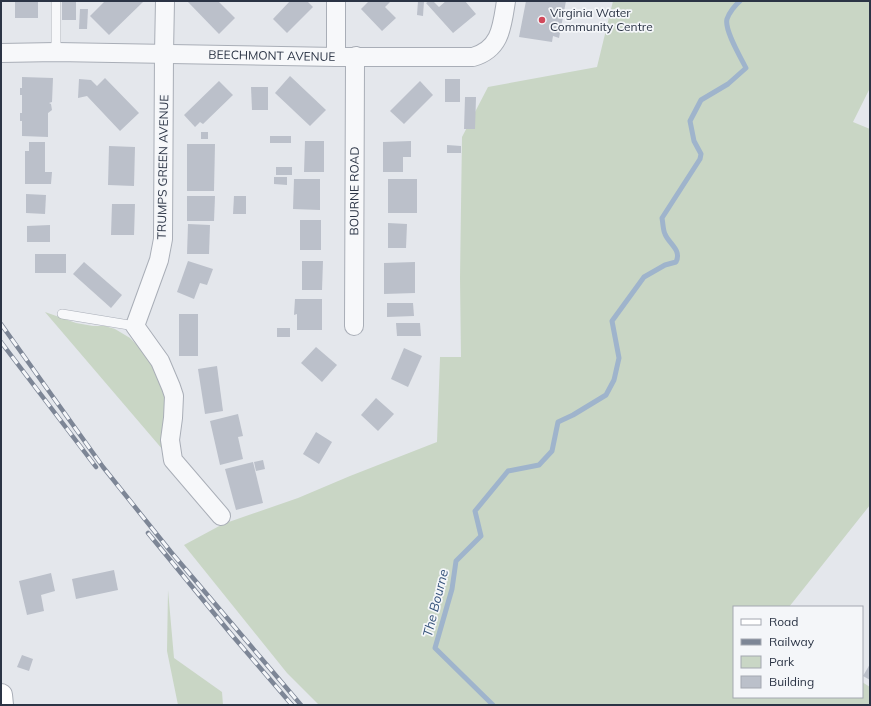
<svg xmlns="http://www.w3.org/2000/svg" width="871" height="706" font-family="Mulish,sans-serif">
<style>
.green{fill:#c9d6c5}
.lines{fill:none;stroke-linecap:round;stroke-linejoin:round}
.stream{stroke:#9fb4cc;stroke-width:5}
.building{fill:#bbc0ca}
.lane-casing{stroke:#a9aeb7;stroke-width:10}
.street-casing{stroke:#a9aeb7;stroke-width:20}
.secondary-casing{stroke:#a9aeb7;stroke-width:24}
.lane{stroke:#f7f8fa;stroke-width:9}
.street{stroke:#f7f8fa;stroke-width:18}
.secondary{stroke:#fff;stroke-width:22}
.rail-casing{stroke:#7d8696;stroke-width:4.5}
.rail{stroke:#f4f6f9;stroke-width:3;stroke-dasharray:9;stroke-linecap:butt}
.poi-dot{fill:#d1495b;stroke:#f4f6f9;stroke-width:1.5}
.labels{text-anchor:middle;stroke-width:3.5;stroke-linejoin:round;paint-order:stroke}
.poi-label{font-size:12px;fill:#2b3445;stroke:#f4f6f9;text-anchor:start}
.street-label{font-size:12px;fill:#2b3445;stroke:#f4f6f9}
.water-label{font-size:13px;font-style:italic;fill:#34527a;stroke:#f4f6f9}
</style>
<rect width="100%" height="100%" fill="#e4e7ec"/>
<!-- green -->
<g class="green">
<path d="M613 1H870V88L853 122 870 129V505L789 607H734V697H862V682L870 687V705H319L287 673 184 545 223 524 298 498 350 476 437 442 440 357H461L460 278 462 137 488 87 597 67Z"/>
<path d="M45 312 76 323 93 326H105L115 329 130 338 143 351 150 360 166 395 163 450Z"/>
<path d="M168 590 174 658 222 692 223 705H178L167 651Z"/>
</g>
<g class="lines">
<!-- stream -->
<path class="stream" d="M493 705 435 648 452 589 456 561 481 536 475 511 508 471 539 465 552 451 558 422 573 415 606 395 614 380 619 358 612 321 644 277 665 265 676 262C682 250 669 244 665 234 663 230 663 223 662 218L700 159 701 154 694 141 690 121 701 100 728 84 746 68C741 58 724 30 727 19 729 13 735 5 740 1"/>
</g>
<!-- building -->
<g class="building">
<rect x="15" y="1" width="23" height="17"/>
<rect x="62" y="1" width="14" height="19"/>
<path d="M105 1H144L109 35 90 16Z"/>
<path d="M187 1H218L235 18 219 34Z"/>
<path d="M290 1H307L313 7 287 33 273 19Z"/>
<path d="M369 1H391L385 7 396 18 382 31 361 9Z"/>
<path d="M418 1H424L423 16 417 15Z"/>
<path d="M429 1H433L439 7 446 1H465L476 14 453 33 426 3Z"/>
<path d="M526 1H566L559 38 553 36 552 42 519 37Z"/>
<path d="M80 9H88L87 29H79Z"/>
<path d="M290 76 326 110 310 126 275 93Z"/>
<path d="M22 77 53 78 52 102 49 103 51 104 52 110 48 113V137L22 136V121H20V113H22V95H20V88H22Z"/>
<path d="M105 78 139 113 120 131 87 96 78 98 79 79 91 80 97 86Z"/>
<rect x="445" y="79" width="15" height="23"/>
<path d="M219 81 233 95 203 124 200 122 195 127 184 115Z"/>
<path d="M420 81 433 95 404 124 390 111Z"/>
<path d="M251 87H268V110H252Z"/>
<path d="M465 97H476L475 129H464Z"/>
<rect x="201" y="132" width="7" height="7"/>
<rect x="270" y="136" width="21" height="7"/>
<path d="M305 141H324V172H304Z"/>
<path d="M411 141V157H403V172H383V142Z"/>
<path d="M29 142H45V172H52L51 184H25V151H29Z"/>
<path d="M187 144H215L214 191H187Z"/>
<path d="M447 145 461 146V153H447Z"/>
<path d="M109 146 135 147 134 186 108 185Z"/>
<rect x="276" y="167" width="16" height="8"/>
<path d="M274 177H287V185L274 184Z"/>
<path d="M294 179H320V210L293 209Z"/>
<rect x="388" y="179" width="29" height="34"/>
<path d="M26 194 46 195 45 214 26 213Z"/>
<path d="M187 196H215L214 221H187Z"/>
<path d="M234 196H246V214H233Z"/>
<path d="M112 204H135L134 235H111Z"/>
<rect x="300" y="220" width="21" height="30"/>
<path d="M388 223 407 224 406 248H388Z"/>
<path d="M188 224 210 225 209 254H187Z"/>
<path d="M50 225V242H27V226Z"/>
<rect x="35" y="254" width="31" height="19"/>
<path d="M188 261 213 269 207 285 200 283 194 299 177 292Z"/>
<path d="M302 261H323L322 290H302Z"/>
<path d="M84 262 122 295 111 308 73 274Z"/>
<path d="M415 262V293L384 294V263Z"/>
<path d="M295 299H322V330H297V314L294 315Z"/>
<path d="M387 303H413L414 316 387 317Z"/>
<rect x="179" y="314" width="19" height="42"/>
<path d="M396 323H420L421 336H397Z"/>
<rect x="277" y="328" width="13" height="9"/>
<path d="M316 347 337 365 322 382 301 363Z"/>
<path d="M404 348 422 356 408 387 391 379Z"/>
<path d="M217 366 223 411 205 414 198 369Z"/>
<path d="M376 398 394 414 378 431 361 415Z"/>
<path d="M238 414 243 436 238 437 243 459 220 465 210 421Z"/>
<path d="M316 432 332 442 319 464 303 454Z"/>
<path d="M263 460 265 469 256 471 254 462Z"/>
<path d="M253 462 263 503 236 510 225 469Z"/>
<path d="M114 570 118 590 76 599 72 579Z"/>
<path d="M51 573 55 591 41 595 44 611 27 615 19 581Z"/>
<path d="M22 655 33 659 29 671 17 667Z"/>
<path d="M870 664V680L863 676Z"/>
</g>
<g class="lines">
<defs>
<g id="lane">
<path d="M56 52V1"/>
<path d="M62 314 135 326"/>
</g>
<g id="street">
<path d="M165 1 164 53 163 239 159 260 135 326 160 361 171 387 174 396 173 418 170 440 173 460 221 516"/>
<path id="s1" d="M1 53 56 52 336 57H473C501 49 502 26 506 1"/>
<path d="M336 57V1"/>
<path id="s2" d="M354 326 355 63 356 56"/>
</g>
<path id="secondary" d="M1 695 2 705"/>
</defs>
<!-- lane casing -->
<use href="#lane" class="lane-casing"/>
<!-- street casing -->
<use href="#street" class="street-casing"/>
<!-- secondary casing -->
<use href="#secondary" class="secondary-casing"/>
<!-- lane -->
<use href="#lane" class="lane"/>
<!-- street -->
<use href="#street" class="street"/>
<!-- secondary -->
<use href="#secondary" class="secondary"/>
<defs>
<g id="rail">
<path d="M1 324 103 467 171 552 301 705"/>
<path d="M1 342 96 467"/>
<path d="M148 533 231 634 292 705"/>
</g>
</defs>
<!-- rail casing -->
<use href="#rail" class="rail-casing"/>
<!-- rail -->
<use href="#rail" class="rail"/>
</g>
<!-- markers -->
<circle class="poi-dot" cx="542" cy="20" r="4"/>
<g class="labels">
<!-- poi labels -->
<g class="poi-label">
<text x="550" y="17">Virginia Water<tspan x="550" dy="14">Community Centre</tspan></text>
</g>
<!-- street labels -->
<g class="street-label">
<text dy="4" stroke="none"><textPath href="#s1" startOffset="271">BEECHMONT AVENUE</textPath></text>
<text transform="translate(163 167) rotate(-89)" y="4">TRUMPS GREEN AVENUE</text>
<text dy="4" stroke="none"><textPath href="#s2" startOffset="135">BOURNE ROAD</textPath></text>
</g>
<!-- water labels -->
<g class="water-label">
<text transform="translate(435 603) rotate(-76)" y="5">The Bourne</text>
</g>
</g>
<!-- border -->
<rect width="871" height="706" fill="none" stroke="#2b3445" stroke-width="4"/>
<!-- legend -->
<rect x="733" y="606" width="130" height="92" fill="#f4f6f9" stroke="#a4a8b1"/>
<rect x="741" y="619" width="20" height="6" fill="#ffffff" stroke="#a4a8b1"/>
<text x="769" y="626" font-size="12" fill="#2b3445">Road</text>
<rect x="741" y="639" width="20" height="6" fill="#7d8696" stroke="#a4a8b1"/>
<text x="769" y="646" font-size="12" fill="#2b3445">Railway</text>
<rect x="741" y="656" width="20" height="12" fill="#c9d6c5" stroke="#a4a8b1"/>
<text x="769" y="666" font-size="12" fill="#2b3445">Park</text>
<rect x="741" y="676" width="20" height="12" fill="#bbc0ca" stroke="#a4a8b1"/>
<text x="769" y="686" font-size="12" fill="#2b3445">Building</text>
</svg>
